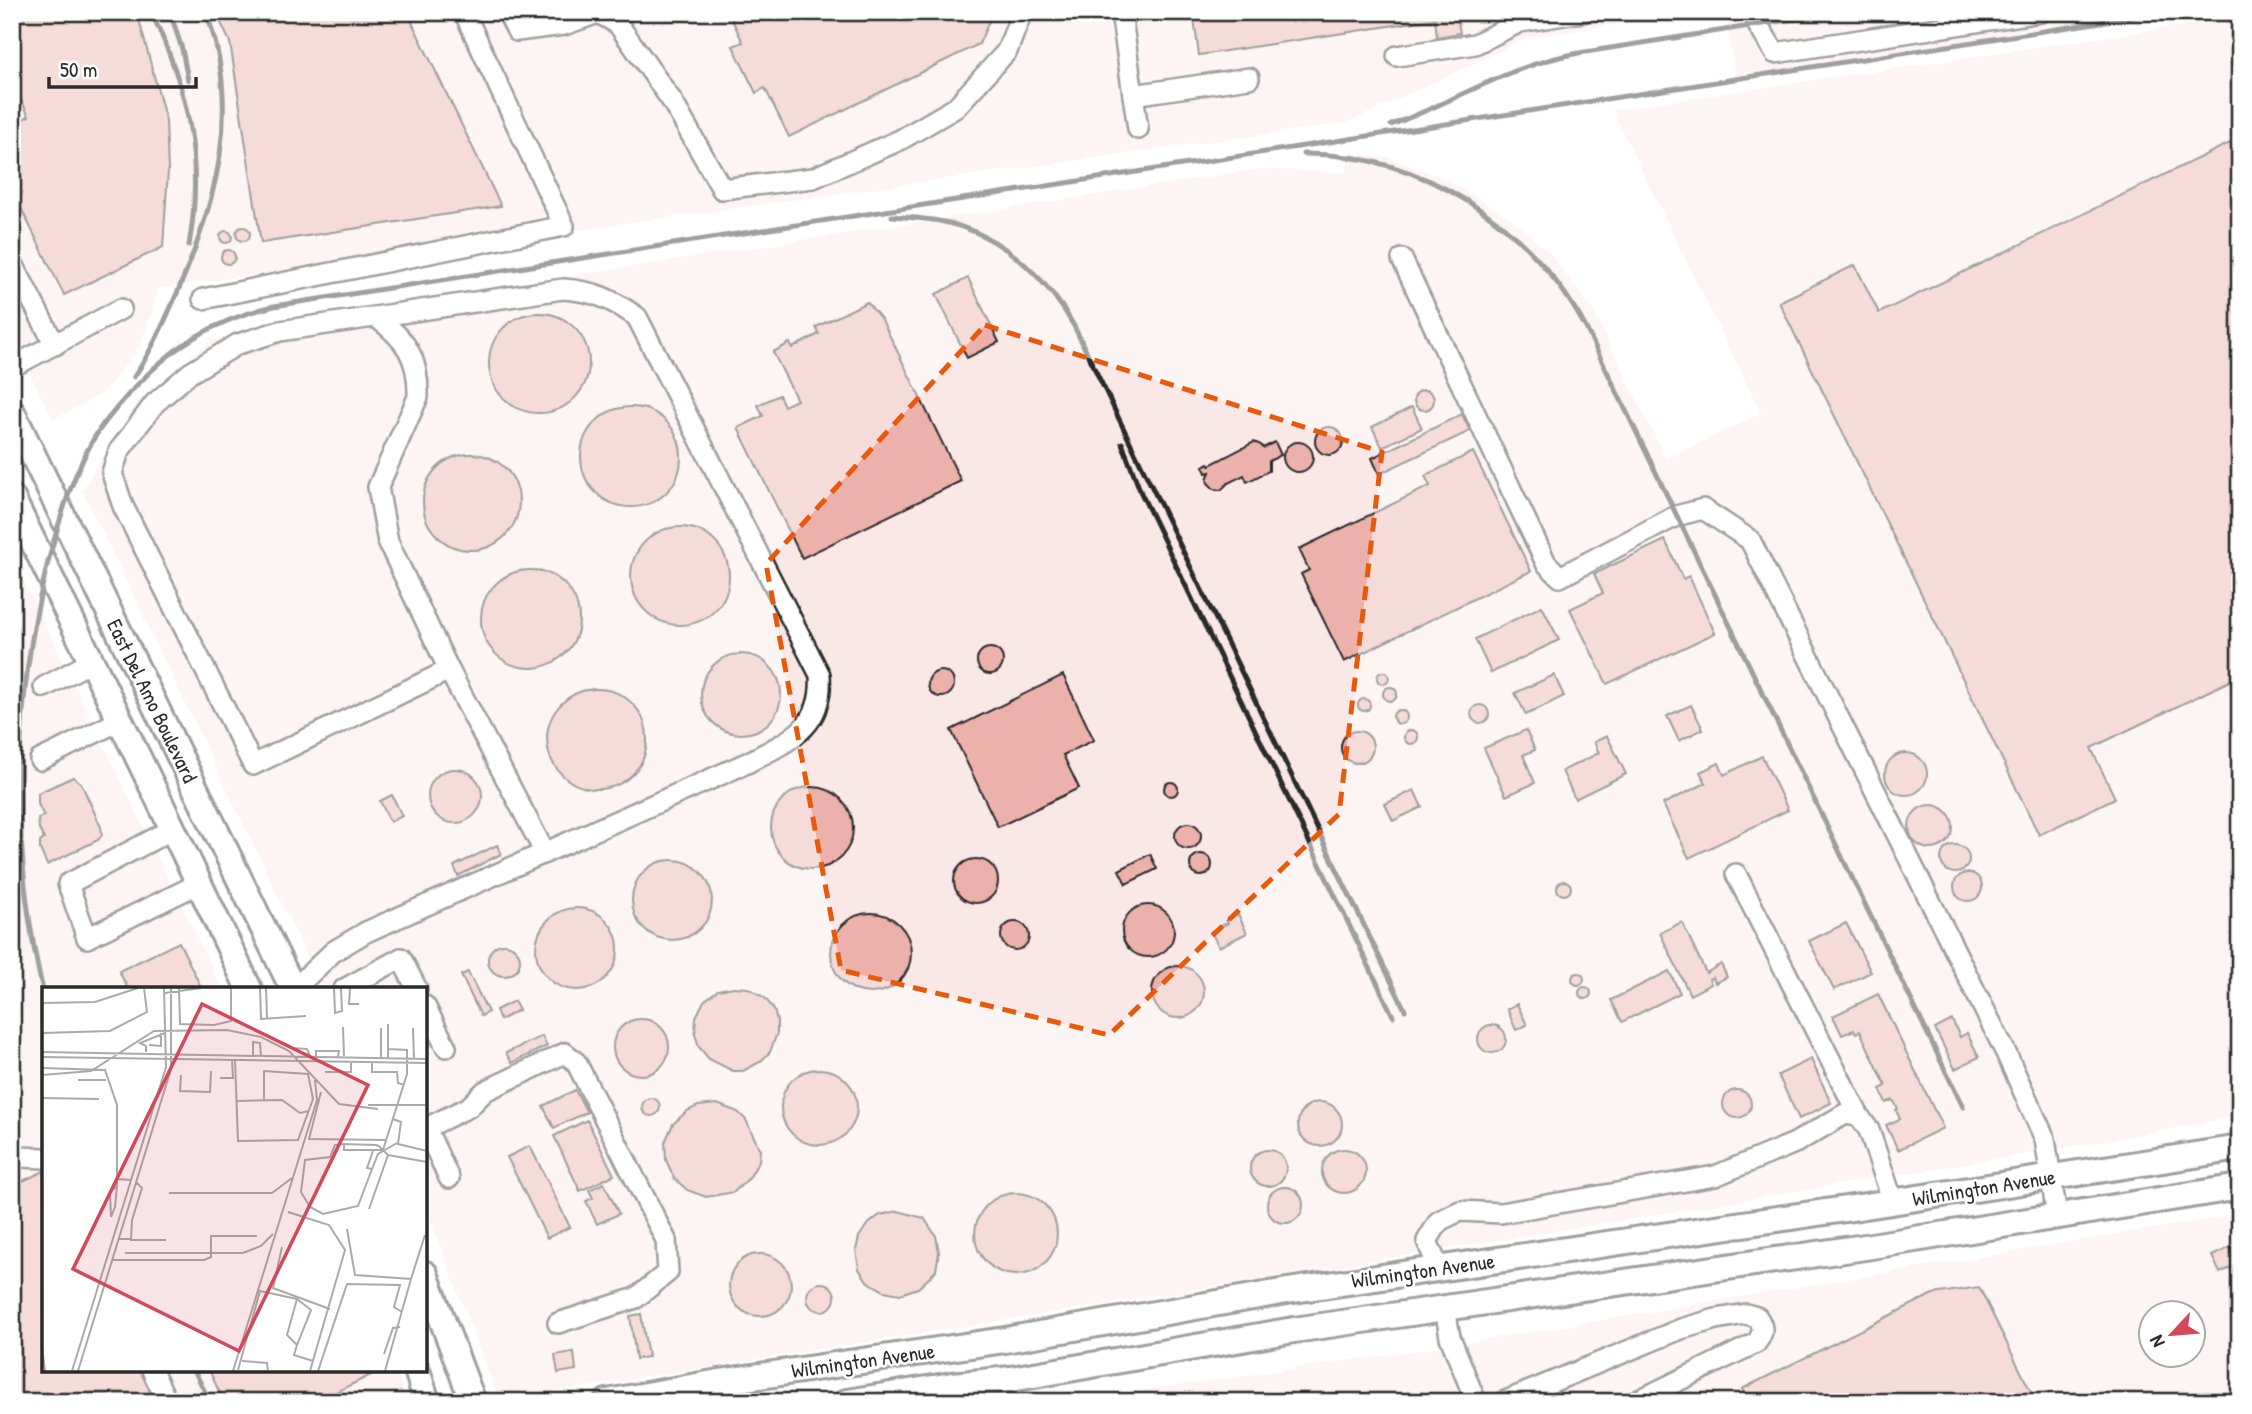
<svg xmlns="http://www.w3.org/2000/svg" width="2252" height="1414" font-family="'Patrick Hand',sans-serif">
<style>
.built{fill:#f9e8e6;fill-rule:evenodd}
.building{fill:#ecb1aa;stroke:#2b2b2b;stroke-width:2}
.lines{fill:none;stroke-linecap:round;stroke-linejoin:round}
.minor-casing{stroke:#2b2b2b;stroke-width:24}
.major-casing{stroke:#2b2b2b;stroke-width:30}
.minor{stroke:#fff;stroke-width:19}
.major{stroke:#fff;stroke-width:24}
.rail{stroke:#2b2b2b;stroke-width:5}
.marked{fill:none;stroke:#e8590c;stroke-width:5;stroke-dasharray:14 9;stroke-linejoin:round}
.labels{text-anchor:middle;stroke-width:5;stroke-linejoin:round;paint-order:stroke}
.street-label{font-size:21px;fill:#2b2b2b;stroke:#fff}
.inset-road{fill:none;stroke:#aaa;stroke-width:2}
.view{fill:#d1495b;fill-opacity:0.15;stroke:#d1495b;stroke-width:3.5}
.inset-edge{fill:none;stroke:#2b2b2b;stroke-width:3.5}
</style>
<rect width="100%" height="100%" fill="#fff"/>
<filter id="ink" filterUnits="userSpaceOnUse"><feTurbulence type="fractalNoise" baseFrequency=".0143" numOctaves="2"/><feDisplacementMap in="SourceGraphic" scale="14" xChannelSelector="R" yChannelSelector="G"/><feConvolveMatrix kernelMatrix="1 2 1 2 8 2 1 2 1" color-interpolation-filters="sRGB"/></filter>
<g filter="url(#ink)">
<!-- built -->
<g class="built">
<path d="M12 12H1699L1530 37 1347 123 159 288 141 345 102 394 53 420 12 337Z"/>
<path d="M1725 12H2147L1735 76Z"/>
<path d="M2240 17V1116L2117 1139 1128 1301 499 1400 425 1206V989H323L82 490 136 404 210 341 318 315 1261 169 1345 173 1351 154 1388 157 1450 181 1512 219 1550 254 1592 308 1666 459 1761 413 1612 110Z"/>
<path d="M12 556 222 989H44V1370H396L407 1402H12Z"/>
<path d="M2240 1214V1402H1063L1427 1349ZM2150 1312H2192V1354H2150Z"/>
</g>
<!-- building -->
<g class="building">
<path d="M12 12H137L166 121 168 170 163 247 64 295 12 190V124L29 116 12 82Z"/>
<path d="M216 12H407L501 206 261 243 230 42Z"/>
<path d="M728 12H993L979 44 789 137 765 88 756 93 733 46 743 42Z"/>
<path d="M1193 12H1472L1457 15 1460 33 1437 37 1435 19 1199 55Z"/>
<path d="M2240 138V676L2091 748 2115 798 2039 835 1779 302 1855 265 1879 313Z"/>
<circle cx="243" cy="234" r="7"/>
<circle cx="226" cy="237" r="6"/>
<circle cx="228" cy="257" r="7"/>
<path d="M968 278 999 342 967 358 936 294Z"/>
<path d="M867 302 882 320 961 481 802 558 738 428 763 416 758 405 779 395 784 406 797 400 773 352 790 343 792 348 819 334 816 327Z"/>
<circle cx="539" cy="363" r="50"/>
<circle cx="1424" cy="400" r="10"/>
<circle cx="631" cy="457" r="50"/>
<path d="M1412 407 1422 428 1382 447 1372 427Z"/>
<path d="M1462 414 1470 431 1379 474 1372 458Z"/>
<circle cx="1329" cy="441" r="14"/>
<path d="M1254 442 1261 445 1263 448 1275 442 1281 455 1269 461V471L1247 482 1244 475 1228 483 1221 490 1214 489 1208 483 1207 479 1210 472 1206 473 1203 466 1209 463 1210 465Z"/>
<circle cx="1298" cy="457" r="15"/>
<path d="M1473 452 1531 571 1344 662 1301 574 1309 570 1299 549 1430 486 1425 476Z"/>
<circle cx="471" cy="502" r="48"/>
<circle cx="680" cy="576" r="49"/>
<path d="M1665 540 1683 579 1689 576 1715 633 1607 684 1570 609 1603 593 1594 574Z"/>
<circle cx="530" cy="619" r="49"/>
<path d="M1542 606 1559 640 1491 673 1475 639Z"/>
<circle cx="990" cy="661" r="13"/>
<circle cx="741" cy="694" r="40"/>
<circle cx="941" cy="684" r="13"/>
<circle cx="1383" cy="678" r="6"/>
<path d="M1063 675 1094 740 1063 755 1079 788 998 827 951 730Z"/>
<path d="M1554 675 1564 696 1526 715 1515 693Z"/>
<circle cx="1390" cy="694" r="7"/>
<circle cx="597" cy="739" r="50"/>
<circle cx="1364" cy="705" r="6"/>
<path d="M1691 705 1703 729 1679 741 1667 716Z"/>
<circle cx="1480" cy="714" r="9"/>
<circle cx="1400" cy="717" r="7"/>
<circle cx="1411" cy="737" r="7"/>
<path d="M1526 730 1535 750 1523 755 1535 783 1506 796 1484 748Z"/>
<circle cx="1357" cy="747" r="16"/>
<path d="M1607 736 1626 774 1575 799 1562 771 1599 753 1594 742Z"/>
<circle cx="1906" cy="774" r="21"/>
<path d="M1762 756 1788 810 1689 858 1663 804 1706 783 1700 772 1719 763 1724 775Z"/>
<circle cx="455" cy="796" r="27"/>
<path d="M73 777 81 783 101 827 102 835 98 840 47 865 40 849V842L44 839 39 829 38 818 44 816 38 804V793Z"/>
<circle cx="1171" cy="789" r="7"/>
<circle cx="812" cy="828" r="41"/>
<path d="M1414 790 1422 807 1393 821 1385 804Z"/>
<path d="M392 795 402 816 390 822 380 801Z"/>
<circle cx="1931" cy="827" r="22"/>
<circle cx="1188" cy="836" r="13"/>
<circle cx="1955" cy="859" r="14"/>
<path d="M497 845 501 854 458 876 454 866Z"/>
<circle cx="1201" cy="865" r="11"/>
<path d="M1150 854 1157 869 1126 884 1119 870Z"/>
<circle cx="976" cy="881" r="22"/>
<circle cx="672" cy="900" r="40"/>
<circle cx="1968" cy="887" r="14"/>
<circle cx="1564" cy="888" r="7"/>
<circle cx="1148" cy="931" r="26"/>
<circle cx="577" cy="949" r="41"/>
<circle cx="871" cy="953" r="40"/>
<path d="M1238 914 1247 933 1219 947 1211 932 1228 923 1227 920Z"/>
<path d="M1682 922 1706 973 1721 964 1727 977 1715 983 1713 977 1709 979 1711 984 1690 995 1660 933Z"/>
<circle cx="1015" cy="936" r="14"/>
<path d="M1846 923 1871 972 1834 990 1809 941Z"/>
<path d="M179 942 202 989H128L119 971Z"/>
<circle cx="504" cy="960" r="16"/>
<circle cx="1178" cy="992" r="26"/>
<path d="M1669 971 1680 993 1622 1022 1611 1000Z"/>
<path d="M468 972 488 1012 481 1016 461 975Z"/>
<circle cx="1578" cy="979" r="6"/>
<circle cx="1585" cy="993" r="6"/>
<path d="M734 987 748 988 765 998 774 1010 777 1021V1033L770 1052 760 1062 743 1071H733L709 1059 699 1047 695 1034 696 1017 704 1001 718 990Z"/>
<path d="M1878 994 1943 1128 1898 1150 1886 1125 1900 1119 1896 1110 1898 1109 1893 1100 1886 1103 1880 1089 1886 1086 1860 1031 1856 1033 1854 1030 1842 1035 1833 1016Z"/>
<path d="M514 1001 519 1010 500 1020 496 1010Z"/>
<path d="M1517 1004 1527 1025 1516 1030 1507 1009Z"/>
<circle cx="641" cy="1047" r="28"/>
<path d="M1952 1020 1960 1037 1967 1033 1979 1057 1955 1069 1935 1029Z"/>
<circle cx="1492" cy="1039" r="14"/>
<path d="M542 1036 547 1046 512 1063 506 1053Z"/>
<path d="M1811 1059 1831 1103 1799 1119 1778 1075Z"/>
<circle cx="819" cy="1107" r="38"/>
<circle cx="1737" cy="1104" r="14"/>
<path d="M575 1090 587 1112 554 1128 543 1106Z"/>
<circle cx="651" cy="1107" r="9"/>
<circle cx="1320" cy="1124" r="22"/>
<path d="M717 1104 738 1112 746 1120 760 1150 759 1161 749 1178 734 1192 706 1197 687 1190 674 1178 666 1160 665 1142 673 1124 687 1111 698 1106Z"/>
<path d="M587 1120 614 1175 580 1191 554 1136Z"/>
<path d="M530 1146 570 1227 547 1238 507 1157Z"/>
<circle cx="1344" cy="1171" r="22"/>
<circle cx="1268" cy="1168" r="18"/>
<path d="M44 1171V1370H144L160 1402H12V1186Z"/>
<path d="M604 1183 619 1214 597 1224 586 1201 593 1198 589 1190Z"/>
<circle cx="1285" cy="1205" r="18"/>
<circle cx="1016" cy="1234" r="41"/>
<path d="M898 1211 924 1218 936 1236 939 1252 936 1270 930 1277 918 1288 900 1294 884 1291 867 1281 859 1269 856 1250 859 1237 867 1225 880 1215Z"/>
<path d="M2231 1247 2239 1264 2220 1273 2212 1256Z"/>
<circle cx="760" cy="1285" r="31"/>
<circle cx="821" cy="1297" r="14"/>
<path d="M1979 1287 2036 1402H1732L1745 1395 1742 1389 1933 1294Z"/>
<path d="M641 1314 648 1357 636 1359 630 1316Z"/>
<path d="M574 1352 576 1370 558 1373 555 1355Z"/>
<path d="M209 1370H381L316 1402H224Z"/>
</g>
<g class="lines">
<defs>
<g id="minor">
<path d="M507 12 517 31 564 25 598 13 618 24 672 101 722 189 813 178 900 140 955 108 1007 51 1022 12"/>
<path d="M1121 12 1138 129"/>
<path d="M1755 12 1758 25 1775 53 2041 12"/>
<path d="M1397 56 1475 44 1520 22 1583 12"/>
<path d="M1133 95 1249 78"/>
<path d="M1402 259 1546 563 1560 577 1676 516 1703 509 1750 540 2006 1053 2045 1139 2057 1216"/>
<path d="M12 262 55 345"/>
<path d="M203 299 564 226 464 12"/>
<path d="M376 317C406 339 419 358 418 397L378 487 388 542 449 670 545 853"/>
<path d="M12 367 121 309"/>
<path d="M44 687 91 662"/>
<path d="M40 760 119 721"/>
<path d="M173 829 68 884 87 938 200 883"/>
<path d="M1736 874 1859 1116"/>
<path d="M294 989 334 951 366 932 749 762C790 740 824 727 820 675L637 317C611 299 595 291 563 289L280 331 238 344 190 373 155 403 119 451 112 473 123 506 253 765 449 670"/>
<path d="M344 989 401 958 417 989"/>
<path d="M425 1006 446 1047"/>
<path d="M425 1126 449 1178"/>
<path d="M426 1128 469 1107 485 1091 565 1053 576 1062 666 1240 668 1272 636 1298 558 1323"/>
<path d="M12 1161 20 1157 44 1158"/>
<path d="M1439 1269 1427 1241 1439 1221 1460 1211 1501 1213 1715 1176 1795 1143 1845 1114 1859 1116 1869 1130 1893 1202"/>
<path d="M1445 1308 1450 1337 1476 1402"/>
<path d="M152 1370 167 1402"/>
<path d="M1503 1402 1681 1329 1716 1319 1746 1314 1757 1317C1764 1327 1764 1333 1756 1343L1635 1402"/>
</g>
<g id="major">
<path d="M12 412 293 989"/>
<path d="M12 498C91 662 172 824 249 989"/>
<path d="M425 1274 473 1402"/>
<path d="M417 1370 427 1402"/>
<path d="M607 1402 719 1382 1005 1340 1287 1291 1859 1207 2240 1148"/>
<path d="M847 1402 952 1385 1011 1379 1294 1330 1865 1247 2240 1187"/>
</g>
</defs>
<!-- minor casing -->
<use href="#minor" class="minor-casing"/>
<!-- major casing -->
<use href="#major" class="major-casing"/>
<!-- minor -->
<use href="#minor" class="minor"/>
<!-- major -->
<use href="#major" class="major"/>
<!-- rail -->
<g class="rail">
<path d="M151 12C188 88 204 161 189 245"/>
<path d="M170 12 182 49 188 80"/>
<path d="M1391 125C1456 101 1509 65 1579 53L1839 12"/>
<path d="M1303 154C1422 153 1530 224 1586 328L1963 1107"/>
<path d="M892 216C916 218 939 219 962 227 1010 243 1050 283 1074 326L1405 1010"/>
<path d="M134 377C152 350 165 321 178 291 217 200 242 109 206 12"/>
<path d="M99 430C149 365 193 325 274 306L2166 12"/>
<path d="M1122 443 1141 493 1393 1016"/>
<path d="M44 995C10 853 12 704 48 562 61 514 75 465 103 424"/>
<path d="M194 1370 210 1402"/>
</g>
</g>
</g>
<!-- marked area -->
<path d="M0 0H2252V1414H0ZM985 325 1382 452 1339 814 1109 1035 841 970 766 564Z" fill="#fff" fill-opacity=".55" fill-rule="evenodd"/>
<path class="marked" d="M985 325 1382 452 1339 814 1109 1035 841 970 766 564Z"/>
<g class="labels">
<!-- street labels -->
<g class="street-label">
<text transform="translate(152 701) rotate(64)" y="7">East Del Amo Boulevard</text>
<text transform="translate(1984 1188) rotate(-9)" y="7">Wilmington Avenue</text>
<text transform="translate(1423 1271) rotate(-8)" y="7">Wilmington Avenue</text>
<text transform="translate(863 1361) rotate(-8)" y="7">Wilmington Avenue</text>
</g>
</g>
<!-- overview -->
<g transform="translate(42 987)">
<rect width="385" height="385" fill="#fff"/>
<path class="inset-road" d="M137 1 138 37 172 38 189 34V1M218 1 219 32 264 29M224 1 225 31M292 1 293 26 300 24 299 1M308 1 307 17H317M123 6 159 1M0 16 53 15 96 1M301 40 302 69M339 41V71M371 41 372 71M212 43 250 61 265 62 268 69M0 46 68 44 105 25 102 1M107 58 119 59V46M0 65 385 72M104 65V59L98 56 123 46M211 68V55L218 56 219 69M274 69V64H297L296 70M0 70 385 76M346 71V37M193 73 196 154 256 153 271 112 266 87 222 84V113M330 76V85H355L356 96 362 98M0 81 63 83 75 118V192L89 193M283 85H309V76M0 88 49 84 112 44 185 43 219 50 247 64 297 117 336 122M139 88 138 104 168 105 169 84M178 91H191L190 73M36 93H64M279 105 267 152 345 153M0 111 57 112M195 114 240 113 258 126 267 124M326 118H385M351 132 359 135 356 157 385 164M302 157 293 158 288 170 263 173 259 205 268 220 281 227 316 219 330 182M341 163 365 87V63L346 62M331 164 325 181 330 182 336 167 355 156M346 168 385 175M75 199 68 205 69 230 73 220 75 199V192M127 206H230L250 191M327 222 346 168 337 159 334 158 302 157V163H341M246 225 287 238 303 263 268 384M305 242 313 288 369 292 343 384M76 252H89L90 233 100 201 94 195M88 253H124M240 260 231 301 288 322M83 266H201L219 259 231 247M71 273H162L169 270V249H215M369 292 383 248M255 358 269 323 255 312 245 348 255 358 252 368 271 374M0 359 3 384M342 367 351 341 358 340M200 374 225 376 226 384M196 383 218 304 255 312M30 384 124 80 122 1M36 384 129 82V1M191 384 275 113 273 93M276 384 305 297 358 298 352 320 360 325"/>
<path class="view" d="M160 17 326 98 197 364 31 282Z"/>
<rect width="385" height="385" class="inset-edge"/>
</g>
<!-- margin -->
<rect width="2252" height="1414" fill="none" stroke="#fff" stroke-width="42"/>
<rect x="21" y="21" width="2210" height="1372" fill="none" stroke="#2b2b2b" stroke-width="2.5" filter="url(#ink)"/>
<!-- north arrow -->
<g transform="translate(2172 1334) rotate(244)"><circle r="33" fill="#ffffff" stroke="#aaaaaa" stroke-width="2"/>
<path d="M0-5L12 26L0 18L-12 26Z" fill="#d1495b"/>
<text y="-10" font-size="19" font-weight="bold" text-anchor="middle" fill="#2b2b2b">N</text>
</g>
<!-- scale -->
<path d="M49 77v10h147v-10" fill="none" stroke="#2b2b2b" stroke-width="3.5"/>
<text x="60" y="77" font-size="21" fill="#2b2b2b" stroke="#ffffff" stroke-width="5" paint-order="stroke">50 m</text>
</svg>
